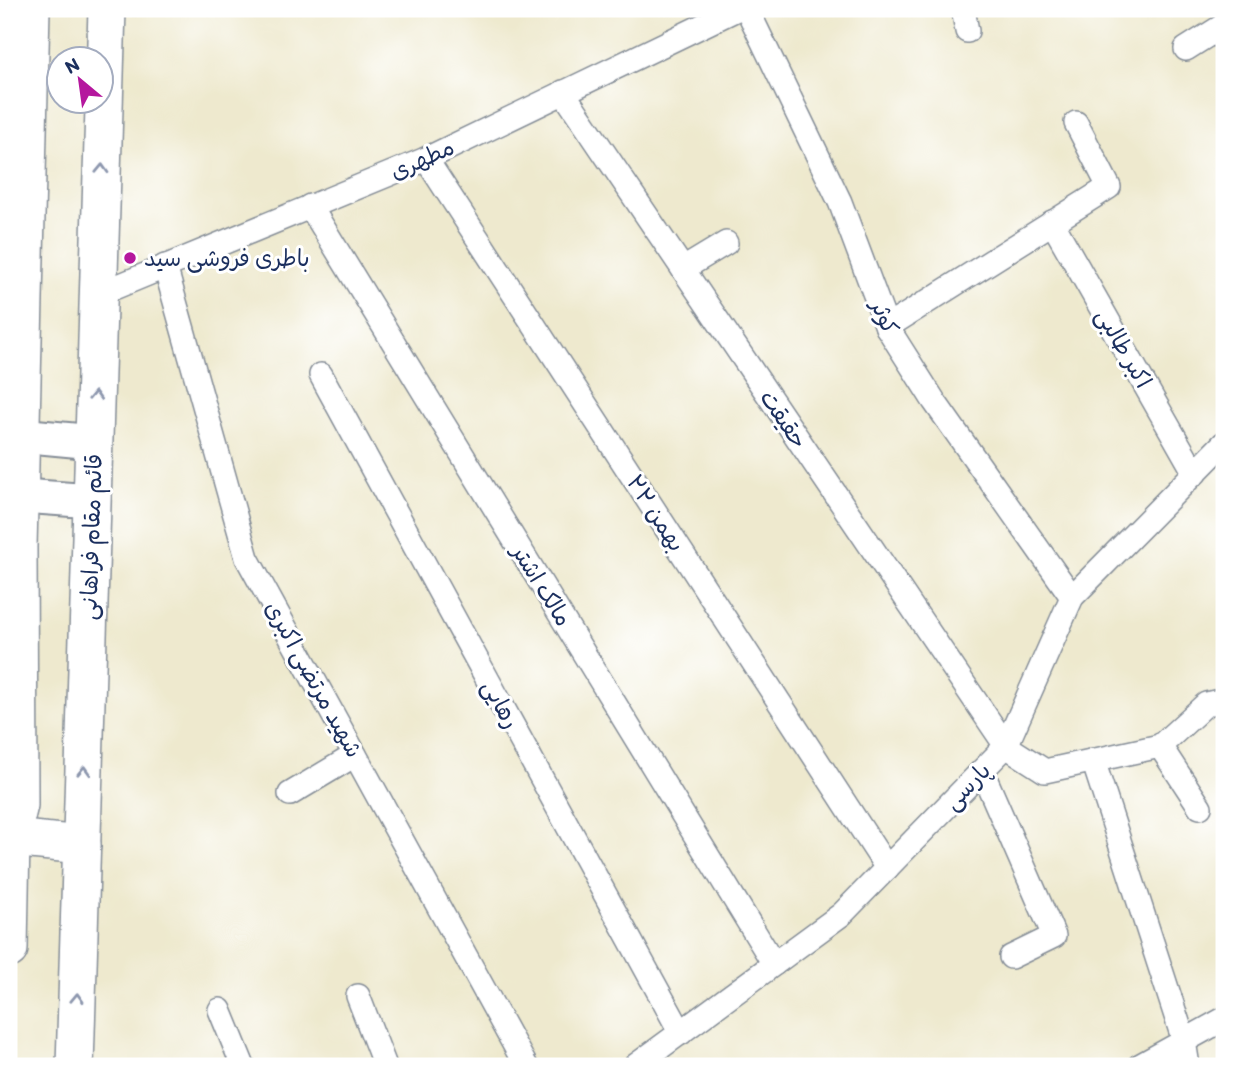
<svg xmlns="http://www.w3.org/2000/svg" width="1233" height="1075" font-family="Itim,'Playpen Sans Arabic',sans-serif">
<style>
.lines{fill:none;stroke-linecap:round;stroke-linejoin:round}
.minor-casing{stroke:#848c96;stroke-width:26}
.secondary-casing{stroke:#848c96;stroke-width:37}
.primary-casing{stroke:#848c96;stroke-width:40}
.minor{stroke:#fff;stroke-width:23}
.secondary{stroke:#fff;stroke-width:33}
.primary{stroke:#fff;stroke-width:37}
.oneway{stroke:#8d97ae}
.poi-dot{fill:#b5179e;stroke:#fff;stroke-width:2.5}
.labels{text-anchor:middle;stroke-width:6;stroke-linejoin:round;paint-order:stroke}
.street-label{font-size:23px;fill:#1b2f5e;stroke:#fff}
.poi-label{font-size:23px;fill:#1b2f5e;stroke:#fff;text-anchor:start}
</style>
<rect width="100%" height="100%" fill="#fff"/>
<filter id="ink" filterUnits="userSpaceOnUse"><feTurbulence type="fractalNoise" baseFrequency=".0143" numOctaves="2"/><feDisplacementMap in="SourceGraphic" scale="14" xChannelSelector="R" yChannelSelector="G"/><feConvolveMatrix kernelMatrix="1 2 1 2 8 2 1 2 1" color-interpolation-filters="sRGB"/></filter>
<filter id="wash" filterUnits="userSpaceOnUse"><feTurbulence type="fractalNoise" baseFrequency=".00686" numOctaves="4" result="noise"/><feDisplacementMap in="SourceGraphic" scale="28" xChannelSelector="R" yChannelSelector="G"/><feGaussianBlur stdDeviation="1.57" result="paint"/><feColorMatrix in="noise" values="0 0 0 0 0 0 0 0 0 0 0 0 0 0 0 0 0 1.4 0 .05"/><feComposite in="paint" operator="in"/></filter>
<g filter="url(#wash)">
<rect width="100%" height="100%" fill="#eee9ce"/>
</g>
<g filter="url(#ink)">
<g class="lines">
<defs>
<g id="minor">
<path d="M747 9 840 202 887 327 934 401 1072 597"/>
<path d="M963 9 967 31"/>
<path d="M1186 49 1224 25"/>
<path d="M563 92 1006 746 1045 771 1160 746 1206 704 1224 700"/>
<path d="M426 159 887 868"/>
<path d="M310 206 774 964"/>
<path d="M1052 222 1195 473"/>
<path d="M165 266 247 558 526 1066"/>
<path d="M683 269 726 243"/>
<path d="M99 294 426 159 737 9"/>
<path d="M887 327 1109 187 1076 123"/>
<path d="M321 375 681 1033"/>
<path d="M1160 746 1200 807"/>
<path d="M1093 760 1184 1041 1188 1066"/>
<path d="M982 771 1054 936 1011 957"/>
<path d="M290 794 355 755"/>
<path d="M358 996 385 1066"/>
<path d="M220 1010 243 1066"/>
<path d="M635 1066 842 914 1006 746 1072 597 1224 443"/>
<path d="M1139 1066 1224 1019"/>
</g>
<g id="secondary">
<path d="M9 434 94 442"/>
<path d="M9 495 92 501"/>
</g>
<g id="primary">
<path d="M11 838 82 845"/>
<path d="M9 949 11 838 19 805 18 547 31 9"/>
<path d="M75 1066 107 9"/>
</g>
</defs>
<!-- minor casing -->
<use href="#minor" class="minor-casing"/>
<!-- secondary casing -->
<use href="#secondary" class="secondary-casing"/>
<!-- primary casing -->
<use href="#primary" class="primary-casing"/>
<!-- minor -->
<use href="#minor" class="minor"/>
<!-- secondary -->
<use href="#secondary" class="secondary"/>
<!-- primary -->
<use href="#primary" class="primary"/>
</g>
<!-- one-way arrows -->
<defs><path id="oneway-chevron" d="M-2-3.5L2.5 0L-2 3.5" fill="none" stroke-width="1.6" stroke-linecap="round" stroke-linejoin="round" transform="scale(1.75)"/></defs>
<g class="oneway">
<use href="#oneway-chevron" transform="translate(102 169) rotate(-88)"/>
<use href="#oneway-chevron" transform="translate(95 396) rotate(-88)"/>
<use href="#oneway-chevron" transform="translate(84 771) rotate(-88)"/>
<use href="#oneway-chevron" transform="translate(77 998) rotate(-88)"/>
</g>
</g>
<!-- markers -->
<circle class="poi-dot" cx="130" cy="258" r="7"/>
<g class="labels">
<!-- street labels -->
<g class="street-label">
<text transform="translate(422 159) rotate(-24)" y="8">مطهری</text>
<text transform="translate(885 317) rotate(66)" y="8">کوثر</text>
<text transform="translate(1124 348) rotate(60)" y="8">اکبر طالبی</text>
<text transform="translate(784 419) rotate(56)" y="8">حقیقت</text>
<text transform="translate(656 513) rotate(57)" y="8">۲۲ بهمن</text>
<text transform="translate(91 537) rotate(-88)" y="8">قائم مقام فراهانی</text>
<text transform="translate(542 585) rotate(58)" y="8">مالک اشتر</text>
<text transform="translate(314 679) rotate(61)" y="8">شهید مرتضی اکبری</text>
<text transform="translate(501 704) rotate(61)" y="8">رهایی</text>
<text transform="translate(967 786) rotate(-46)" y="8">پارسی</text>
</g>
<!-- poi labels -->
<g class="poi-label">
<text x="144" y="266">باطری فروشی سید</text>
</g>
</g>
<!-- margin -->
<rect width="1233" height="1075" fill="none" stroke="#fff" stroke-width="35"/>
<!-- north arrow -->
<g transform="translate(80 80) rotate(331)"><circle r="33" fill="#ffffff" stroke="#a4acbf" stroke-width="2"/>
<path d="M0-5L12 26L0 18L-12 26Z" fill="#b5179e"/>
<text y="-10" font-size="19" font-weight="bold" text-anchor="middle" fill="#1b2f5e">N</text>
</g>
</svg>
